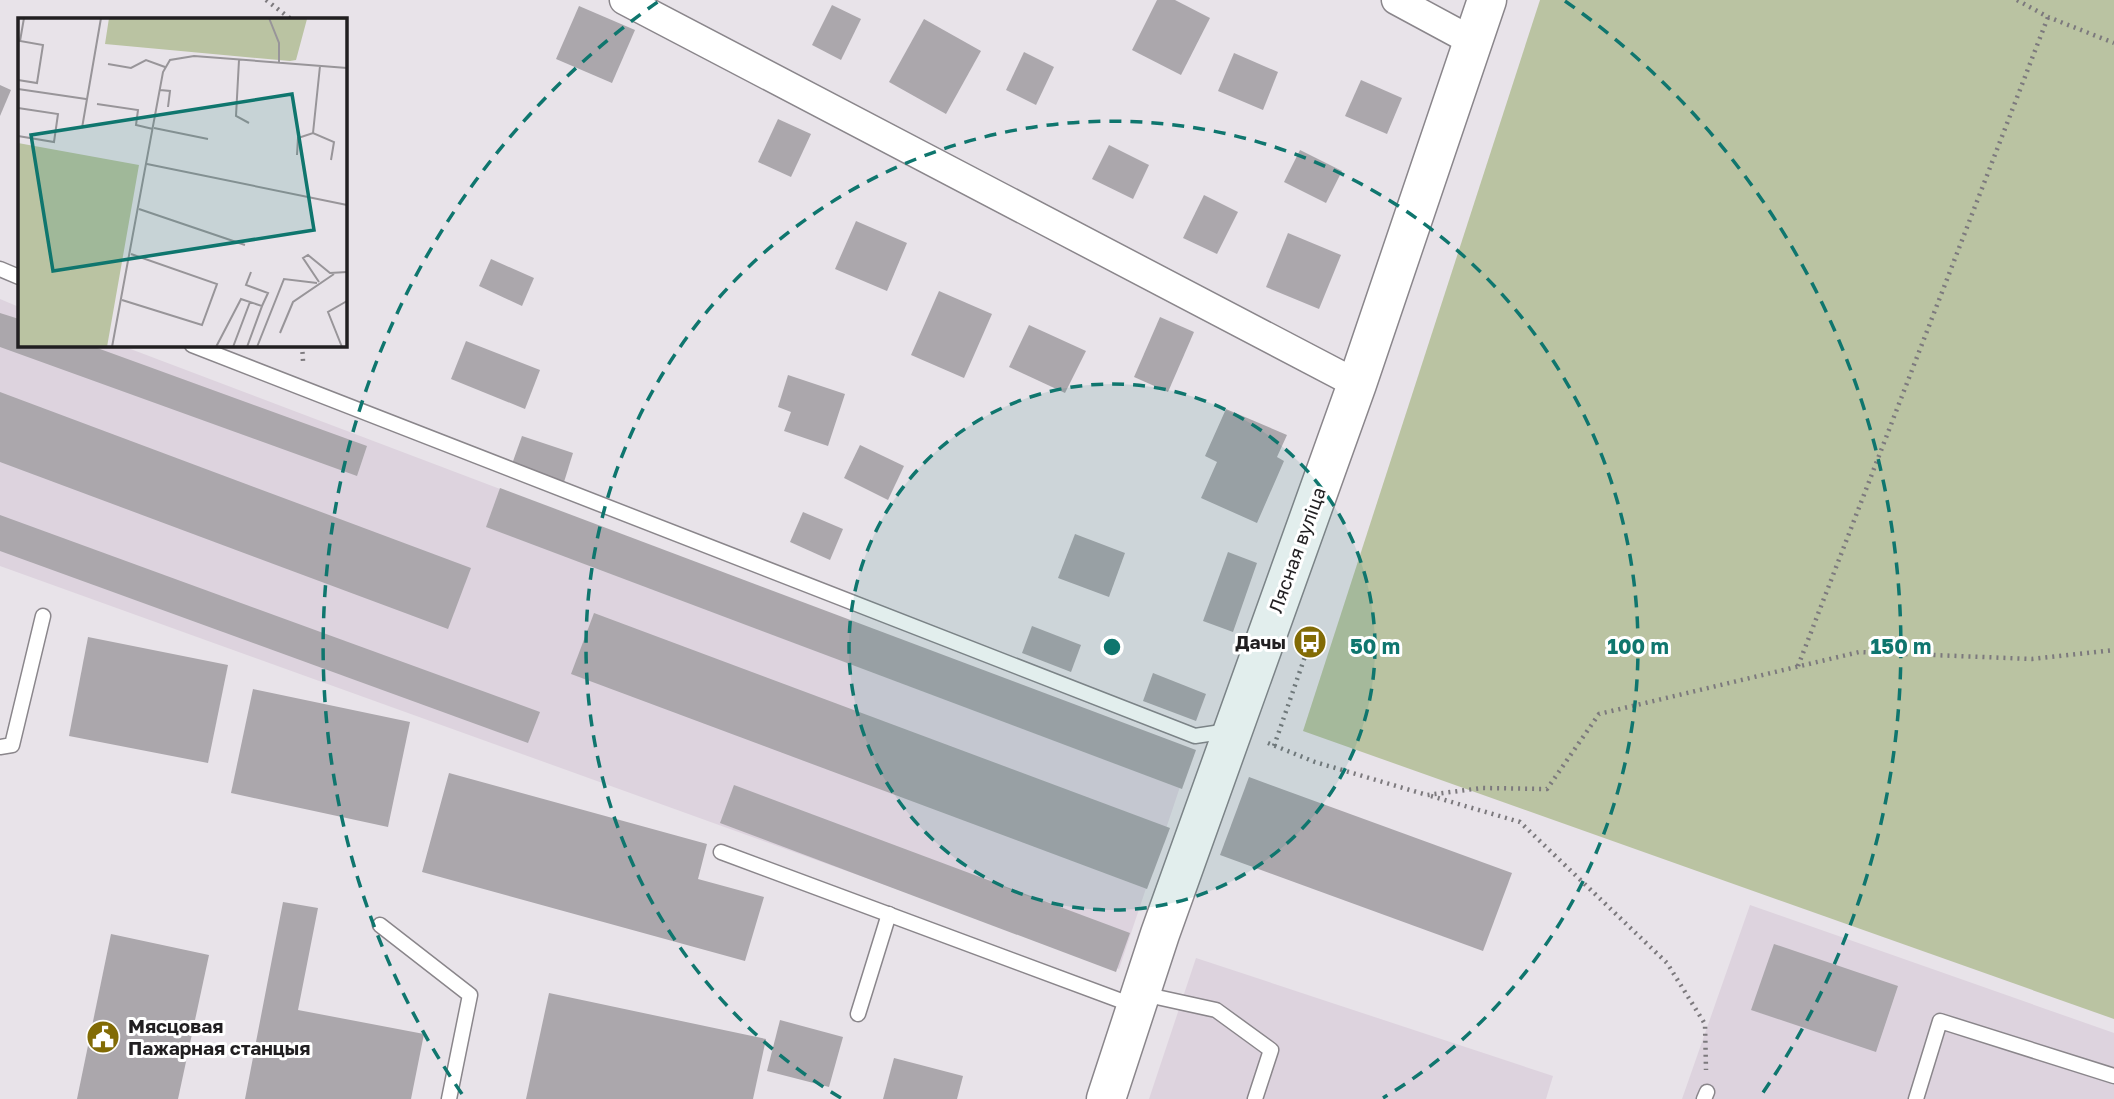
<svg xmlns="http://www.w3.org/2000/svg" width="2114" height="1099" font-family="'Golos Text',sans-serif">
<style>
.built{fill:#ddd3de}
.green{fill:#bac3a2}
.building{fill:#aba7ac}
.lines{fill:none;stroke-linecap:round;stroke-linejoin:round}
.lane-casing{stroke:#8a868b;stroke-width:17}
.street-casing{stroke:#8a868b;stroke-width:31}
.secondary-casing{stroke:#8a868b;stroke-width:41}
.path{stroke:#7c797d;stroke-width:4.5;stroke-dasharray:2 5;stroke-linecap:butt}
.lane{stroke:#fff;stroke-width:14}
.street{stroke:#fff;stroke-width:28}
.secondary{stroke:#fff;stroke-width:38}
.ring{fill:none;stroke:#0f766e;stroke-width:3.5;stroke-dasharray:12 9}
.labels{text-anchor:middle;stroke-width:6;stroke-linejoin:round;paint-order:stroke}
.street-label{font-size:19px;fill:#211f21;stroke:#fff}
.poi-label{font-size:19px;font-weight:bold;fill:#211f21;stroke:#fff;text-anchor:end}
.inset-road{fill:none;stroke:#989599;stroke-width:2}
.view{fill:#0f766e;fill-opacity:0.15;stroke:#0f766e;stroke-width:3.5}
.inset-edge{fill:none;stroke:#211f21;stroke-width:3.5}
.centre{fill:#0f766e;stroke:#fff;stroke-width:3.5}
.ring-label{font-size:21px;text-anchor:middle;font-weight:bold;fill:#0f766e;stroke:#fff;stroke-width:6;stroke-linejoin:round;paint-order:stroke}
</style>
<rect width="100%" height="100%" fill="#e8e3e9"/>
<!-- built -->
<g class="built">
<path d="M0 299 19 307V345H120L1192 751 1119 969 0 566Z"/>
<path d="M1750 905 2114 1033V1099H1682Z"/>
<path d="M1196 958 1553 1076 1546 1099H1149Z"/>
</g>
<!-- green -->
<path class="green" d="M1540 0H2114V1019L1303 731Z"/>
<!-- building -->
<g class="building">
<path d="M1157 0H1175L1210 18 1181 75 1132 50Z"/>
<path d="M832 5 861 19 841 60 812 45Z"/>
<path d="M579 6 635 30 612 83 556 59Z"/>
<path d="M924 19 981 51 946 114 889 82Z"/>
<path d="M1024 52 1054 67 1036 105 1006 90Z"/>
<path d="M1234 53 1278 72 1263 110 1218 91Z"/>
<path d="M1361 80 1402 98 1387 134 1345 116Z"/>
<path d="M0 85 11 90 0 116Z"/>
<path d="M778 119 811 134 791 177 758 162Z"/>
<path d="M1109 145 1149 165 1133 199 1092 179Z"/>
<path d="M1300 150 1342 171 1326 203 1284 182Z"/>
<path d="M1204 195 1238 212 1217 254 1183 238Z"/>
<path d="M856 221 907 243 887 291 835 269Z"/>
<path d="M1288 233 1341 255 1319 309 1266 287Z"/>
<path d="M491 259 534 278 522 306 479 286Z"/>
<path d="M939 291 992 314 964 378 911 355Z"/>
<path d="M0 313 19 319V345H89L367 446 357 476 0 347Z"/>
<path d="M1160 317 1194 332 1168 392 1134 377Z"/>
<path d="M1029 325 1086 351 1065 393 1009 367Z"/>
<path d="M466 341 540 370 525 409 451 379Z"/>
<path d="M788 375 845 394 828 446 784 431 791 412 778 407Z"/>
<path d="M0 392 471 568 448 629 0 462Z"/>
<path d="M1226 409 1287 435 1277 457 1284 461 1257 523 1201 498 1217 462 1205 456Z"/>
<path d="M522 436 573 453 564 482 512 464Z"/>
<path d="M860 445 904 466 888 500 844 478Z"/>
<path d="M500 488 1196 750 1182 789 486 527Z"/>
<path d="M803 512 843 529 830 560 790 542Z"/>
<path d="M0 515 540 712 528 743 0 551Z"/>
<path d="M1075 534 1125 553 1109 597 1058 578Z"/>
<path d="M1228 552 1257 563 1233 632 1203 621Z"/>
<path d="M594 613 1170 828 1147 889 571 674Z"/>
<path d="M1032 626 1081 645 1071 672 1022 653Z"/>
<path d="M88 637 228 665 208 763 69 736Z"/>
<path d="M1153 673 1206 694 1196 721 1143 701Z"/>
<path d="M253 689 410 722 388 827 231 793Z"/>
<path d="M449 773 707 844 698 879 764 897 745 961 422 872Z"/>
<path d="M1249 777 1512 873 1483 951 1220 855Z"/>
<path d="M734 785 1130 933 1116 972 720 823Z"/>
<path d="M283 902 318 908 298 1010 424 1034 411 1099H245Z"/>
<path d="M111 934 209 955 178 1099H77Z"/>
<path d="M1774 944 1898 986 1876 1052 1751 1010Z"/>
<path d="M549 993 766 1039 753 1099H526Z"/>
<path d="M780 1020 843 1037 829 1087 767 1071Z"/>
<path d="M894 1058 963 1076 957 1099H883Z"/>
</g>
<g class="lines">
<defs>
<g id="lane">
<path d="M0 269 19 277"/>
<path d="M192 345 1195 736 1228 731"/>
<path d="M0 747 12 745 43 616"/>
<path d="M721 852 1135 1006"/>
<path d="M380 925 470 995 449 1099"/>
<path d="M1143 994 1216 1010 1271 1050 1255 1099"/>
<path d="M858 1014 889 914"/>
<path d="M1704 1099 1707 1092"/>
<path d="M1916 1099 1940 1021 2114 1076"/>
</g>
<g id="street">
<path d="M624 0 1357 384"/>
<path d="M1396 0 1472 41"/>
</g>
<path id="secondary" d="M1106 1099 1160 934 1357 384 1487 0"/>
</defs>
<!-- lane casing -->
<use href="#lane" class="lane-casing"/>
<!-- street casing -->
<use href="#street" class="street-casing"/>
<!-- secondary casing -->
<use href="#secondary" class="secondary-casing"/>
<!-- path -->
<g class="path">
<path d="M266 0 291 19"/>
<path d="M2017 0 2048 17 2114 43"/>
<path d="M345 86V117"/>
<path d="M302 345 303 361"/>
<path d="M1798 666 2048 17"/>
<path d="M1268 743 1315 762 1427 795 1482 788 1547 789 1599 714 1859 652 2032 659 2114 650"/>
<path d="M1274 746 1310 642 1303 639"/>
<path d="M1431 796 1520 822 1667 963 1705 1024 1706 1070"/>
</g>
<!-- lane -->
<use href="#lane" class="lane"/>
<!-- street -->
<use href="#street" class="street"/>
<!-- secondary -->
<use href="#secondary" class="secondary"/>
</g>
<!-- distance rings -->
<circle cx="1112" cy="647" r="263" fill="#0f766e" fill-opacity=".12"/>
<g class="ring">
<circle cx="1112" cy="647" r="263"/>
<path d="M841 1098A526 526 0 1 1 1383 1098"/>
<path d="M462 1094A789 789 0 0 1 659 1M1565 1A789 789 0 0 1 1762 1094"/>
</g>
<!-- icons -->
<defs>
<symbol id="bus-disc" viewBox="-11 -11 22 22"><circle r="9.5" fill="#826b05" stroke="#fff"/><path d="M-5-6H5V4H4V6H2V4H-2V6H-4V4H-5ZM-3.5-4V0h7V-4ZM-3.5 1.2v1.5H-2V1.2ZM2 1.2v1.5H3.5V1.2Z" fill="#fff"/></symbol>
<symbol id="civic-disc" viewBox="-11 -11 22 22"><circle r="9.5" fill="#826b05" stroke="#fff"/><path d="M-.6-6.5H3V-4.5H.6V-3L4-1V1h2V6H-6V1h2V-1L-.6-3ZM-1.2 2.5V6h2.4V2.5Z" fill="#fff"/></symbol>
</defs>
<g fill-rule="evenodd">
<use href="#bus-disc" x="1291" y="623" width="38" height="38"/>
<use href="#civic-disc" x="84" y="1018" width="38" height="38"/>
</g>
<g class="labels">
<!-- street labels -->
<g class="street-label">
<text transform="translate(1297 550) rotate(-70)" y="7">Лясная вуліца</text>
</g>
<!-- poi labels -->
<g class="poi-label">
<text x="1286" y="649">Дачы</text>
<text x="128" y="1033" text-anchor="start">Мясцовая<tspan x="128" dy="22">Пажарная станцыя</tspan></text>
</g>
</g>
<!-- overview -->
<g transform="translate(18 18)">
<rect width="329" height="329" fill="#e8e3e9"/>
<path d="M91 0H329V2L289 1 278 42 272 43 87 26ZM0 125 121 147 89 329H0Z" fill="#bac3a2"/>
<path class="inset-road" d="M251 0 261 25V45M221 42 218 98 231 105M90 46 113 50 128 42 147 49M0 62 19 65 25 27 2 23 6 0M0 71 68 81M142 72 152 73 150 89M79 86 120 92 118 107 135 111M0 90 40 96 36 124 0 118M64 110 83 0M136 110 190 121M295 115 302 48M279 137 280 120 295 115 316 124 313 142M129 146 329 187M121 191 227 227M233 254 228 267 250 275 244 288M301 264 285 240 290 237 312 255 329 254M104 282 184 307 199 266 113 236M262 315 275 284 316 256M94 329 145 54 152 42 176 38 329 50M198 329 223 281 244 288 229 329M215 329 232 284M239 329 266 261 299 265M324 329 310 294 329 283"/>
<path class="view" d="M274 76 296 212 35 253 13 117Z"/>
<rect width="329" height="329" class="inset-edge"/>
</g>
<circle cx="1112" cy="647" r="10" class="centre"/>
<g class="ring-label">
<text x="1375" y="654">50 m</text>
<text x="1638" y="654">100 m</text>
<text x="1901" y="654">150 m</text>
</g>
</svg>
